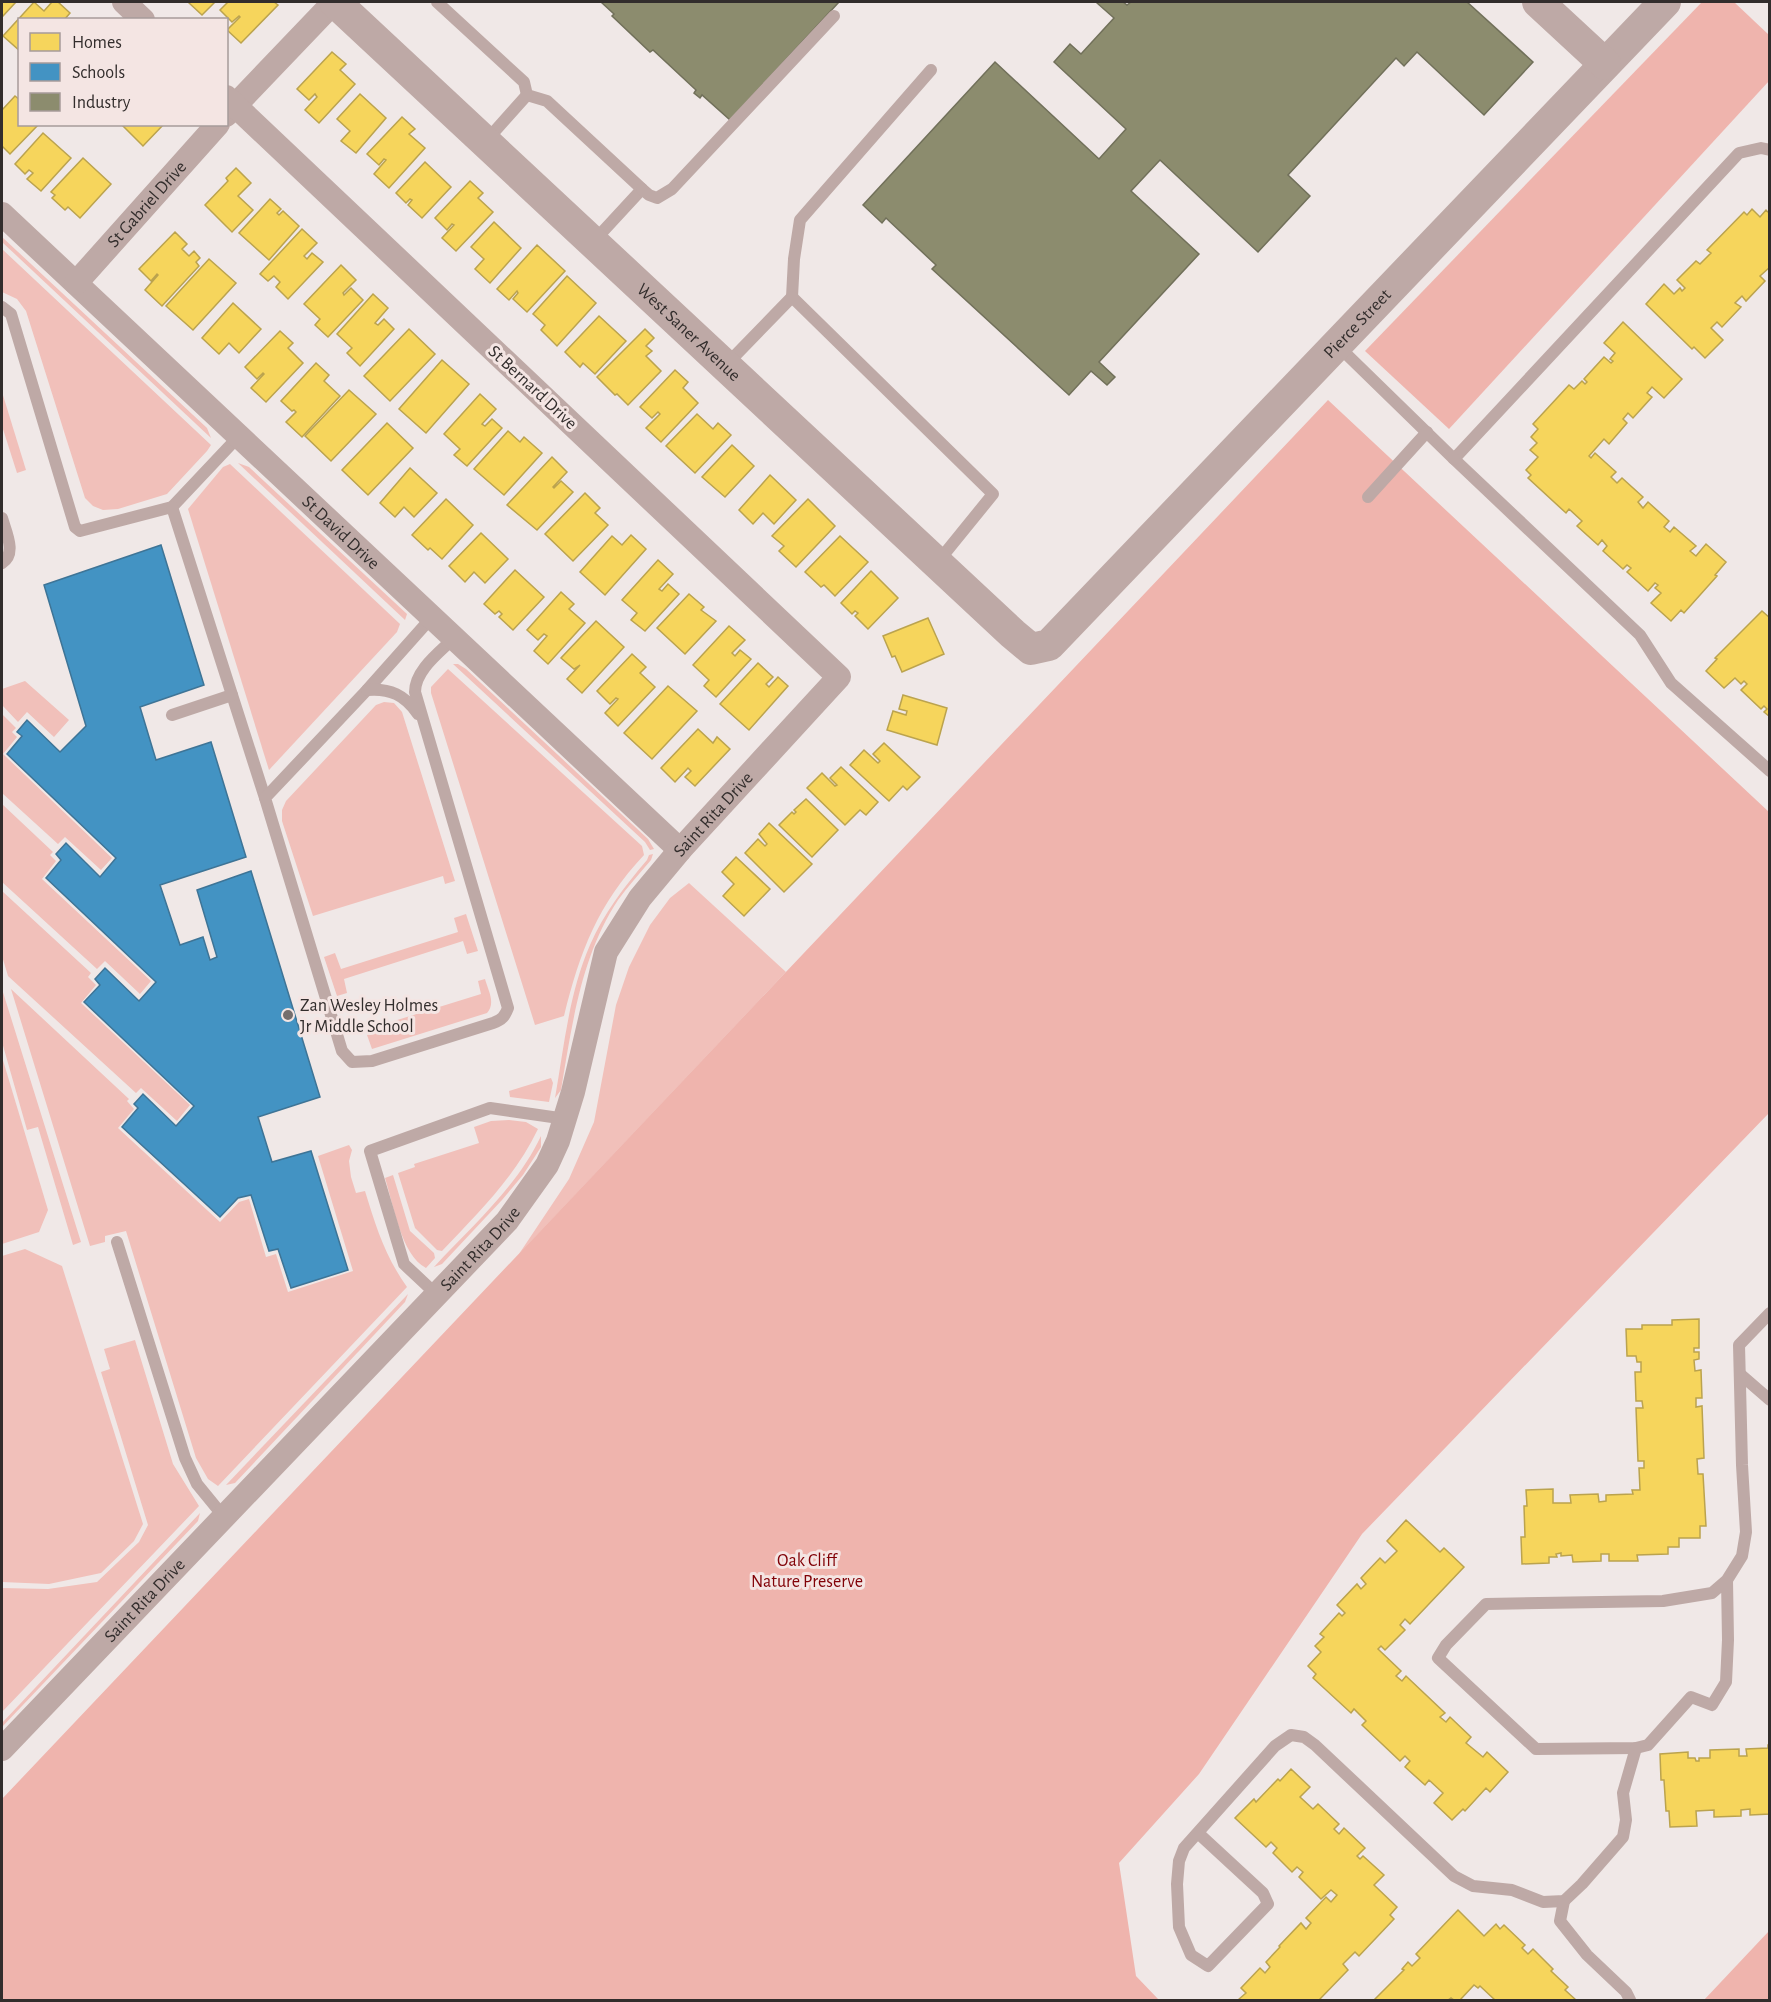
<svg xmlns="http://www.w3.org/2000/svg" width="1771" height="2002" font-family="'Alegreya Sans',sans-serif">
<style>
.green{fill:#f1c0ba}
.forest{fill:#efb4ad}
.homes{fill:#f6d55c;stroke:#bba34e;stroke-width:1.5}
.schools{fill:#4393c3;stroke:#3e7496;stroke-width:1.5}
.industry{fill:#8c8c6e;stroke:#71705a;stroke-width:1.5}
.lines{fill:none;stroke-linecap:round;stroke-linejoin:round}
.service{stroke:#bea9a6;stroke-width:12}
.minor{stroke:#bea9a6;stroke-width:24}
.tertiary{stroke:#bea9a6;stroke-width:32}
.poi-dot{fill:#746e6d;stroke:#f4e5e3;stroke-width:2}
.labels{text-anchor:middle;stroke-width:6;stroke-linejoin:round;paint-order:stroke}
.street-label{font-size:18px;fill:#322d2c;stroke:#f4e5e3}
.poi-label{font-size:18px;fill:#322d2c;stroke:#f4e5e3;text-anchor:start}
.park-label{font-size:18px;fill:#800106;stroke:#f4e5e3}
</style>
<rect width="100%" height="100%" fill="#f0e8e7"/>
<!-- green -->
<g class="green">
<path d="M2 237 207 428 211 438 2 242Z"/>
<path d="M2 249 211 445 207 451 167 494 118 509 103 510 93 506 85 498 26 311 17 299 2 292Z"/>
<path d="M2 392 26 470 17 473 2 426Z"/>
<path d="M238 463 249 467 407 614 405 620Z"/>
<path d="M230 464 400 624 397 632 269 770 188 509 223 467Z"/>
<path d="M453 664H458L466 669 648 839 654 849 650 850 645 842Z"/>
<path d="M448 669 642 846 644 855C598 904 580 951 564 1016L535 1025 431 693V687Z"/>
<path d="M25 681 69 720 54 737 27 712 18 722 2 705V689Z"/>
<path d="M384 702 394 703 402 712 455 881 445 884 443 876 313 916 282 821V810L286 801 376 705Z"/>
<path d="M2 714 16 728 12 732 17 737 3 754 112 858 101 870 65 837 58 844 2 793Z"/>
<path d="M2 804 53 852 50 855 56 861 42 879 151 981 140 994 105 961 97 969 2 882Z"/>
<path d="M653 854 651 860C640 873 628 886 618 900 581 956 572 1025 561 1090L555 1098C564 1047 569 993 590 945 604 913 624 887 647 860L649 855Z"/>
<path d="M689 883 786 972 519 1254 569 1179 594 1122 616 1005 629 967 650 925 670 898Z"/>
<path d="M2 891 91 973 88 977 96 985 81 1003 190 1105 177 1121 141 1088 136 1093 8 976 2 956Z"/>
<path d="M466 914 478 951 467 954 463 941 344 979 347 993 337 996 324 957 335 953 341 969 458 932 454 918Z"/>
<path d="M485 979C488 990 496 1003 487 1013L372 1049 367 1035 395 1027 394 1021 481 994 478 981Z"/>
<path d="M2 989 81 1242 73 1245 38 1127 27 1130 2 1042Z"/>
<path d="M11 989 129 1099 127 1101 134 1109 118 1128 220 1222 239 1202 249 1199 266 1257 276 1254 288 1292 353 1271 318 1156 349 1145 352 1150 349 1161 351 1177 356 1193 365 1191C376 1227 385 1256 407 1287L218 1486 208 1479 196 1458 126 1231 105 1236V1242L90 1246Z"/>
<path d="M2 1057 48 1210 39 1232 2 1244Z"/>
<path d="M551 1078 553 1083 549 1102 510 1097 509 1091Z"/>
<path d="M509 1120 526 1122 538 1129C515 1177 478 1213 442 1251L437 1250 415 1228 398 1173 415 1167 414 1164 479 1143 474 1127 491 1121Z"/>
<path d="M541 1136V1147L523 1175 502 1200 442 1264 434 1267C472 1226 517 1187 541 1136Z"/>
<path d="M393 1175 410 1231 434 1253 435 1258 426 1268C401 1255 393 1203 385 1178Z"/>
<path d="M25 1249 62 1266 143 1524 134 1541 101 1573 49 1584 2 1582V1256Z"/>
<path d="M408 1294 405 1302 235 1483 226 1485Z"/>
<path d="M135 1340 173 1464 199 1506 2 1712V1588L48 1589 97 1582 139 1542 148 1525 101 1372 110 1369 104 1349Z"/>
<path d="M200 1513 198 1521 2 1727V1723Z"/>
</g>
<!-- forest -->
<g class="forest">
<path d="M1702 2H1734L1769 35V81L1449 429 1365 351Z"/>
<path d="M1328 400 1769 812V1113L1362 1534 1199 1774 1119 1863 1136 1976 1159 2000H2V1799Z"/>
<path d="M1769 1931V2000H1704Z"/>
</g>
<!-- homes -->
<g class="homes">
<path d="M2 2H16L2 17Z"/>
<path d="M34 2 44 11 52 2H58L70 13 64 20H20V51L3 36Z"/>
<path d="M188 2H215L202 15Z"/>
<path d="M228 2H274L278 5 241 43 227 30 240 17 239 16 232 22 220 10Z"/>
<path d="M332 52 346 64 340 70 355 84 319 123 305 110 317 97 315 94 309 100 297 89Z"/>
<path d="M360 94 386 118 356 153 341 141 350 131 337 119Z"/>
<path d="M15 96 20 100V124H39L10 154 2 146V110Z"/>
<path d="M402 117 415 129 409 134 425 148 389 188 374 174 386 160 384 159 379 165 367 154Z"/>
<path d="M121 124H164L143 146Z"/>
<path d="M43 133 71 158 41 191 27 179 33 173 29 170 25 174 15 164Z"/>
<path d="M83 158 111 184 80 218 68 207 65 210 52 198 55 195 51 192Z"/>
<path d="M425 162 451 187 422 218 408 205 412 200 410 199 406 203 396 193Z"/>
<path d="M236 168 251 183 238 196 253 210 232 232 205 205 228 181 226 178Z"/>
<path d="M470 181 483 193 478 198 493 212 456 251 442 238 454 225 452 224 447 230 435 218Z"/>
<path d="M270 199 281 209 277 213 279 215 283 211 299 226 269 260 239 233Z"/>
<path d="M1752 209 1760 217 1766 210 1770 214V267L1760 276 1765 281 1746 301 1742 296 1735 303 1741 307 1722 327 1717 322 1711 328 1723 340 1705 358 1694 347 1692 349 1646 304 1664 284 1674 294 1680 288 1682 291 1685 288 1677 280 1696 261 1700 264 1711 253 1707 250 1744 212 1747 215Z"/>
<path d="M494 222 521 248 490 283 475 269 484 259 471 247Z"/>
<path d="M302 229 317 243 304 256 307 259 312 253 323 262 288 299 276 287 280 282 274 276 268 281 260 274Z"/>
<path d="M175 232 187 244 182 249 189 256 194 251 200 258 196 262 199 266 162 306 145 290 158 275 157 274 151 281 139 269Z"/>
<path d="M537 245 565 271 527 312 513 299 518 293 517 291 509 300 497 289Z"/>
<path d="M209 259 236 283 193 330 166 306Z"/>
<path d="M341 265 356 280 343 293 344 295 351 288 363 300 328 337 315 325 320 319 304 304Z"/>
<path d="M567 276 596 303 557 346 541 330 545 325 533 314Z"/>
<path d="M373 294 388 308 375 323 378 325 384 319 394 329 360 366 347 353 352 348 337 334Z"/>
<path d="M233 303 261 329 239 353 229 343 219 354 202 338Z"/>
<path d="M599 316 626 341 595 374 583 363 580 367 565 352Z"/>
<path d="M1623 322 1682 379 1664 398 1652 387 1647 393 1652 397 1633 418 1628 413 1623 419 1627 423 1609 444 1604 439 1589 456 1591 458 1595 453 1616 472 1611 477 1617 483 1622 478 1643 497 1638 502 1643 508 1648 502 1669 521 1664 527 1670 532 1674 527 1696 546 1690 551 1696 556 1706 544 1726 562 1715 575 1717 576 1684 613 1681 610 1671 621 1651 603 1661 593 1655 588 1658 585 1655 583 1648 591 1627 572 1631 568 1627 565 1623 569 1603 551 1607 546 1602 540 1598 545 1577 526 1582 521 1569 509 1566 513 1528 478 1531 475 1526 470 1538 457 1530 450 1537 443 1531 437 1538 429 1533 424 1569 385 1574 389 1582 381 1585 384 1587 382 1584 379 1604 357 1611 363 1613 361 1610 359 1615 353 1604 343Z"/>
<path d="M409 329 435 354 390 401 364 376Z"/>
<path d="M645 329 654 338 646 346 652 351 646 356 661 371 628 405 617 394 615 395 597 377Z"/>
<path d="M280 331 293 343 288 348 303 363 266 402 251 388 264 374 263 373 257 379 245 367Z"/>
<path d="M442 360 469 384 426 433 399 409Z"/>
<path d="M316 363 329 375 324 381 340 396 302 437 286 422 296 412 294 410 292 411 281 401Z"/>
<path d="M675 370 688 382 683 388 698 403 661 442 646 428 660 414 658 412 652 418 640 407Z"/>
<path d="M349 390 376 414 331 461 305 436Z"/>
<path d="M480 394 496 409 482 424 485 426 492 419 502 428 467 466 454 455 460 449 444 434Z"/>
<path d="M697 414 713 429 718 423 731 435 695 473 666 446Z"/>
<path d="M387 423 413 448 368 495 342 470Z"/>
<path d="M508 431 520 442 524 437 542 453 504 495 474 469Z"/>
<path d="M732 445 754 466 725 497 702 477Z"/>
<path d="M552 457 567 472 553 487 554 488 561 481 573 492 537 530 507 505Z"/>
<path d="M410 468 437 493 414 517 404 507 395 517 380 503Z"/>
<path d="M770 475 796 500 774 524 763 513 753 524 739 510Z"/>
<path d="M585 493 600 508 595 513 608 525 573 561 545 534Z"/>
<path d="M446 499 473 525 442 559 430 548 428 550 412 535Z"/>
<path d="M808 499 835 526 796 567 779 551 784 546 772 536Z"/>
<path d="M481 533 508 559 485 583 474 572 465 582 449 566Z"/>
<path d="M631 535 646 549 605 595 580 572 612 536 622 545Z"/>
<path d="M840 536 868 562 835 596 824 585 821 587 805 572Z"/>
<path d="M658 560 673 574 659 589 662 591 668 584 679 594 645 631 631 620 637 613 622 600Z"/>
<path d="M515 570 544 597 513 630 499 617 502 614 499 611 495 614 484 604Z"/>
<path d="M871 571 898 598 868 629 855 616 858 613 855 611 852 614 841 603Z"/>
<path d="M561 592 574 604 569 609 585 623 548 664 534 651 547 636 544 634 538 640 527 630Z"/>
<path d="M689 594 704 607 701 610 716 621 685 654 657 628Z"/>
<path d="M1762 611 1770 618V717L1764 712 1767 709 1764 706 1761 709 1741 690 1747 684 1744 681 1741 684 1735 678 1724 688 1706 671 1717 659 1715 658Z"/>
<path d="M928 618 944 654 902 672 895 656 892 657 883 636Z"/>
<path d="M596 621 624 647 582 693 567 679 580 665 574 669 561 658Z"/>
<path d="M729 626 745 640 732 653 735 656 740 650 751 659 716 697 704 686 709 680 693 665Z"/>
<path d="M632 654 646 667 640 673 655 687 618 726 605 713 618 699 616 698 610 704 597 691Z"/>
<path d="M758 663 773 677 766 684 769 687 778 677 788 686 749 730 720 704Z"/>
<path d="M668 686 697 711 652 759 624 733Z"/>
<path d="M903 695 947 708 937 745 887 730 893 711 906 715 907 711 899 709Z"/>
<path d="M698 729 713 743 717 737 730 749 695 786 685 777 691 771 688 768 675 782 661 768Z"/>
<path d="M884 743 920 777 907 790 903 786 889 801 850 765 864 750 878 763 880 761 873 754Z"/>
<path d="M841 767 878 802 866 815 860 810 845 825 807 788 822 773 835 786 837 785 830 778Z"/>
<path d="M806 799 838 830 812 857 779 825 792 812 794 814 796 812 794 810Z"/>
<path d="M769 823 812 864 784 892 745 853 758 839 765 846 767 844 759 834Z"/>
<path d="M736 857 770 889 744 916 723 896 734 884 722 872Z"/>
<path d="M1699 1319V1348H1694V1352H1699V1359L1694 1360 1695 1371 1701 1370 1702 1398H1696V1407L1702 1406 1704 1458 1697 1459 1698 1474H1703L1706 1526H1700V1538H1679V1547H1668V1554L1637 1555 1638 1561H1609V1554H1601V1561L1573 1562 1572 1555 1561 1556V1553L1556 1554 1557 1557H1549V1563L1522 1564 1521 1537H1525L1524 1506H1527L1526 1490 1553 1489V1503H1571L1570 1495 1598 1494 1599 1502 1606 1501V1495L1633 1494 1632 1490H1640L1639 1468H1644V1461H1638L1636 1408H1643L1642 1401H1636L1635 1372H1641V1362H1637L1636 1356H1627L1626 1329H1642V1325H1672V1320Z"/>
<path d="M1406 1520 1440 1552 1444 1548 1464 1567 1410 1624 1405 1619 1400 1625 1405 1630 1385 1650 1381 1646 1378 1649 1401 1671 1396 1676 1402 1681 1406 1676 1445 1713 1440 1717 1446 1722 1450 1717 1471 1737 1466 1743 1483 1757 1487 1752 1508 1772 1490 1792 1486 1788 1465 1811 1463 1809 1452 1820 1434 1803 1443 1793 1429 1780 1425 1785 1405 1767 1410 1761 1405 1756 1400 1761 1362 1725 1366 1721 1354 1709 1351 1713 1313 1678 1316 1674 1308 1666 1321 1652 1315 1646 1324 1637 1320 1634 1339 1613 1342 1616 1345 1613 1337 1605 1357 1584 1361 1589 1366 1584 1361 1578 1380 1558 1385 1563 1397 1551 1387 1541Z"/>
<path d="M1768 1745H1770V1814L1750 1815V1809L1741 1810V1816L1714 1817V1810L1696 1811 1697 1826 1670 1827 1669 1811H1666L1664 1780H1661L1660 1754 1688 1752V1758H1695L1696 1761H1699V1758H1710V1750L1739 1749V1756H1747L1746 1749 1768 1748Z"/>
<path d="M1291 1769 1310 1787 1300 1797 1313 1809 1318 1804 1339 1824 1334 1829 1339 1834 1344 1828 1365 1848 1357 1856 1360 1859 1363 1856 1384 1875 1374 1885 1397 1907 1390 1915 1394 1919 1359 1956 1355 1952 1343 1964 1348 1970 1319 2000H1238L1246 1993 1241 1988 1260 1968 1265 1973 1270 1967 1266 1962 1280 1947 1279 1946 1301 1923 1306 1929 1311 1923 1306 1918 1326 1897 1331 1902 1337 1895 1331 1890 1321 1899 1299 1877 1303 1872 1297 1867 1292 1872 1273 1853 1277 1848 1271 1842 1266 1847 1235 1818 1254 1799 1256 1802 1278 1779 1280 1781Z"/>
<path d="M1458 1910 1484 1936 1496 1924 1500 1929 1504 1925 1525 1945 1522 1948 1528 1954 1533 1949 1553 1969 1551 1971 1568 1987 1565 1990 1576 2000H1495L1480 1986 1478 1988 1474 1985 1460 2000H1454L1451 1998 1448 2000H1374L1404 1970 1402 1969 1408 1962 1412 1966 1420 1958 1416 1954Z"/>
</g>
<!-- schools -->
<path class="schools" d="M161 545 204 685 140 707 156 760 211 742 246 857 160 885 180 945 203 937 210 960 217 957 197 890 251 871 320 1097 258 1117 272 1162 311 1151 348 1270 291 1288 278 1249 269 1251 251 1195 238 1198 220 1217 122 1127 138 1108 134 1104 143 1094 176 1126 194 1106 84 1002 100 985 95 979 105 968 139 1001 156 982 46 878 61 860 56 854 66 843 100 877 116 858 7 754 22 736 17 732 27 720 60 752 86 726 44 585Z"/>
<!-- industry -->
<g class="industry">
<path d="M601 2H839L730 120 702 95 700 98 694 93 696 90 653 50 650 52 612 16 614 14Z"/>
<path d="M1099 2H1123L1127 5 1131 2H1467L1533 62 1484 115 1417 52 1404 66 1396 58 1288 175 1310 196 1258 252 1160 160 1131 191 1199 254 1099 362 1115 377 1107 385 1091 371 1069 395 932 269 936 265 886 218 882 223 863 205 995 62 1099 159 1126 129 1054 62 1070 44 1081 54 1114 18 1097 3Z"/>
</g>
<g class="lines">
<!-- service -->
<g class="service">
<path d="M437 2 524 82 527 95 547 101 642 189 594 241"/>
<path d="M486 141 527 95"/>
<path d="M1770 150 1761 148 1739 153 1454 459 1640 635 1671 683 1770 771"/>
<path d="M642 189 649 195 657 198 672 189 834 16"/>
<path d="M792 297 794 259 800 220 931 70"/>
<path d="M2 307 11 314 75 527 80 531 172 507 239 436"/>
<path d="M1337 345 1454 459"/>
<path d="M726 365 792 297 993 494 937 563"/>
<path d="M1368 497 1427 432"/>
<path d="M172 507 265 798"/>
<path d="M2 518C6 532 17 554 2 563"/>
<path d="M432 617 367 690 265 798 342 1051 352 1062 372 1061 493 1023C502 1020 505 1016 508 1008L415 692C415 670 440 652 454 638"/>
<path d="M367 690C390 688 405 695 418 714"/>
<path d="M172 715 232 695"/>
<path d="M117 1242 185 1458 197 1484 224 1517"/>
<path d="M437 1295 404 1264 370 1151 490 1108 566 1119"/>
<path d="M1740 1374 1770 1400"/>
<path d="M1727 1580 1728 1640 1726 1682 1712 1705 1691 1697 1648 1745 1636 1748 1536 1749 1438 1658 1446 1645 1486 1604 1663 1601 1712 1593 1727 1580 1742 1556 1746 1532 1742 1465 1739 1345 1770 1313"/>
<path d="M1198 1833 1263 1893 1268 1904 1208 1966 1191 1955 1179 1927 1177 1884 1179 1861 1184 1848 1275 1746 1291 1735 1304 1737 1315 1745 1454 1876 1473 1886 1512 1890 1543 1902 1564 1901 1582 1884 1623 1837 1626 1820 1623 1793 1636 1748"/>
<path d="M1564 1901 1560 1921 1587 1955 1626 1992 1630 2000"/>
</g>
<!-- minor -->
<g class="minor">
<path d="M124 2 143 20"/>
<path d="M226 115 334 2"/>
<path id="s1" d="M2 214 680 850"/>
<path id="s2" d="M76 283 218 124"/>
<path id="s3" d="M2 1749 507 1221 547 1165 558 1141 573 1092 606 952 640 898 680 850 839 677 226 97"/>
</g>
<!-- tertiary -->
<g class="tertiary">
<path id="s4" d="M335 2 1013 634 1031 649 1049 645 1665 2"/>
<path d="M1538 2 1605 64"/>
</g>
</g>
<!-- markers -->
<circle class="poi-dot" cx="288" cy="1015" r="6"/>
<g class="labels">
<!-- street labels -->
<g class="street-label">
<text dy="6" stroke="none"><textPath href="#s2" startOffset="106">St Gabriel Drive</textPath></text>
<text dy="6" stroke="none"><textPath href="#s4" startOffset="1414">Pierce Street</textPath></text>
<text dy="6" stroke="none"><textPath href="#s4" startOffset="484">West Saner Avenue</textPath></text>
<text transform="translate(533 387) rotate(43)" y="6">St Bernard Drive</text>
<text dy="6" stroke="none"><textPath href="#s1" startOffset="465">St David Drive</textPath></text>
<text dy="6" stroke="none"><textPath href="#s3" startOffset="1196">Saint Rita Drive</textPath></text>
<text dy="6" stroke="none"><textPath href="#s3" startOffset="692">Saint Rita Drive</textPath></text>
<text dy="6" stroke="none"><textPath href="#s3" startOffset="206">Saint Rita Drive</textPath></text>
</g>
<!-- poi labels -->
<g class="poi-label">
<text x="300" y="1011">Zan Wesley Holmes<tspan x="300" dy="21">Jr Middle School</tspan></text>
</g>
<!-- park labels -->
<g class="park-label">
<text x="807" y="1566">Oak Cliff<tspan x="807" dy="21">Nature Preserve</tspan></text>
</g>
</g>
<!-- border -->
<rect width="1771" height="2002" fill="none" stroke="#322d2c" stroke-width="6"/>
<!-- legend -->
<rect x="18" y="18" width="210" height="108" fill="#f4e5e3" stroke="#a69b9a" stroke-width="1.5"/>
<rect x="30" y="33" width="30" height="18" fill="#f6d55c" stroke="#a69b9a" stroke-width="1.5"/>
<text x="72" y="48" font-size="18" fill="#322d2c">Homes</text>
<rect x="30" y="63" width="30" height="18" fill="#4393c3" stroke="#a69b9a" stroke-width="1.5"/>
<text x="72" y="78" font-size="18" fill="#322d2c">Schools</text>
<rect x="30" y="93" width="30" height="18" fill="#8c8c6e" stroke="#a69b9a" stroke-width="1.5"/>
<text x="72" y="108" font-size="18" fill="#322d2c">Industry</text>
</svg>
